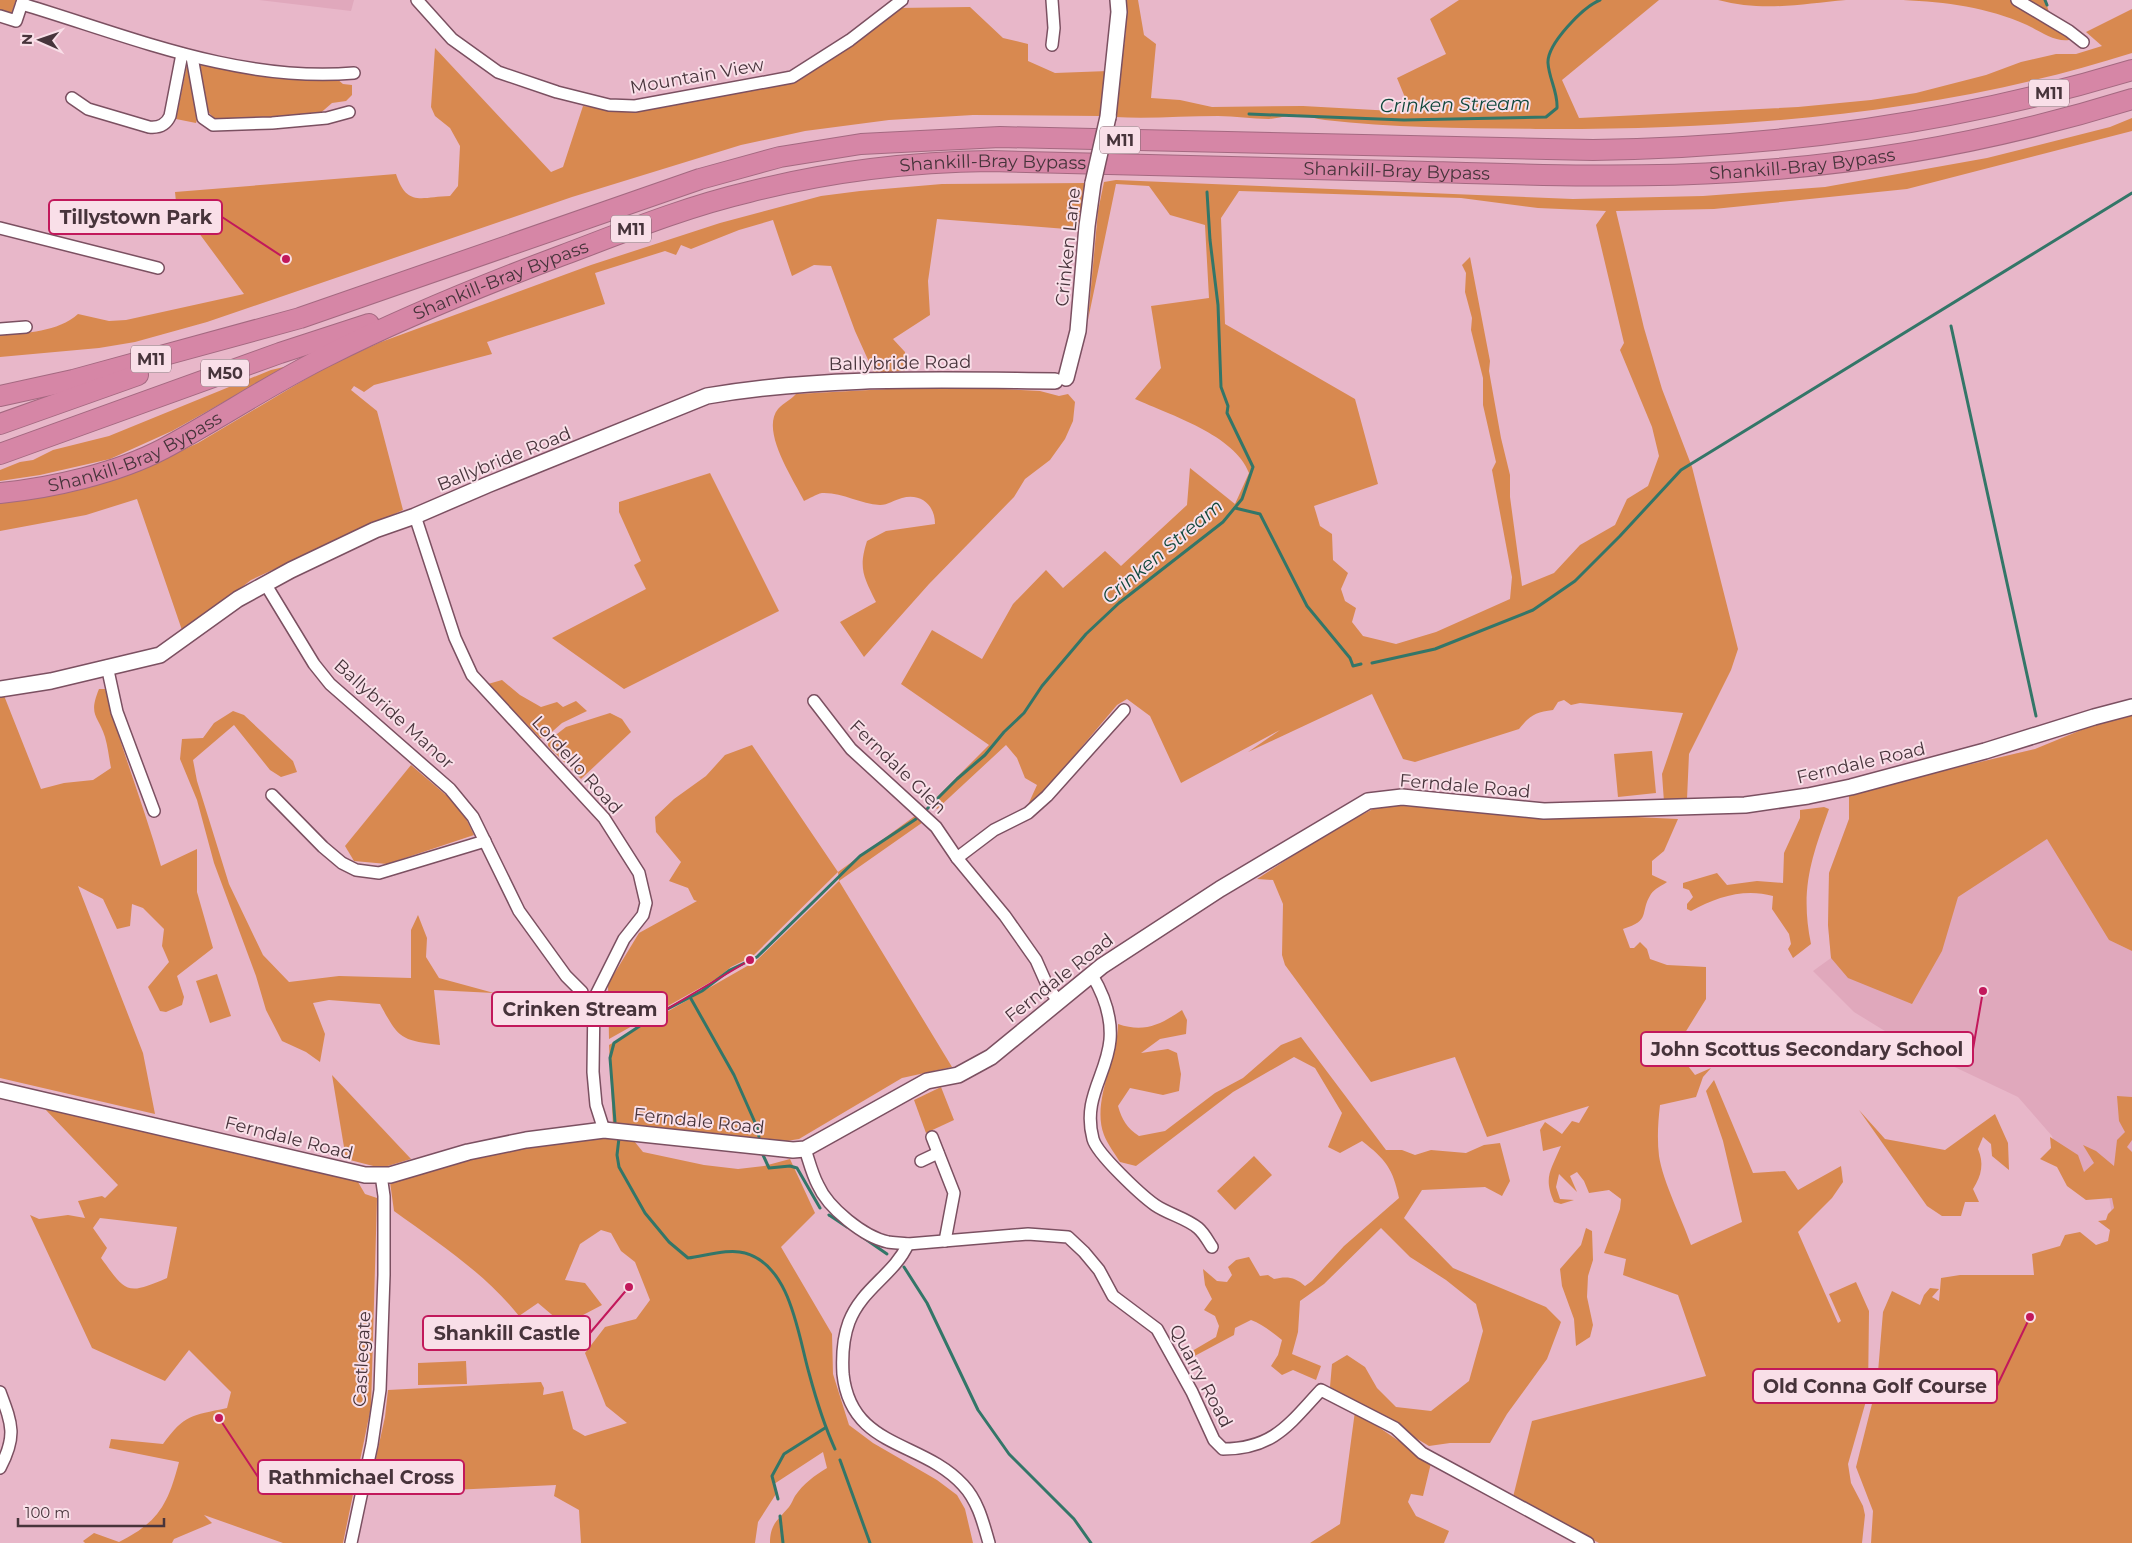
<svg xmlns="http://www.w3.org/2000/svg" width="2132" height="1543" font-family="Montserrat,sans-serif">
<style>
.built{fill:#e0a8bc}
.green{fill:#d88950;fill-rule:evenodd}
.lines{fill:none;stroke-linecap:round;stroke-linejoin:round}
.stream{stroke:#337668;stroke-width:3}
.street-casing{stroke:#7b5061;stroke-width:14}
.secondary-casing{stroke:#7b5061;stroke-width:18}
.highway-casing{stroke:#a46981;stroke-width:22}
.street{stroke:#fff;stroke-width:11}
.secondary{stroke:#fff;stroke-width:15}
.highway{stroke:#d686a6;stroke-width:20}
.secondary-bridge-casing{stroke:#7b5061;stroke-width:18;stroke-linecap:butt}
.secondary-bridge{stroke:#fff;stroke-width:15}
.labels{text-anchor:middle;stroke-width:4;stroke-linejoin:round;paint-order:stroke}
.shield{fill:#f9dfe8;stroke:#7c676f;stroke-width:1}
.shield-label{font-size:16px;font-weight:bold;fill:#47343b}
.street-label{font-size:18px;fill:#47343b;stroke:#f9dfe8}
.water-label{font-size:19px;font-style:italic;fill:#0f483c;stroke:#f9dfe8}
.leader{fill:none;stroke:#c2185b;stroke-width:2}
.callout-dot{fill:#c2185b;stroke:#f9dfe8;stroke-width:2}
.callout{fill:#f9dfe8;stroke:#c2185b;stroke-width:2}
.callout-label{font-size:19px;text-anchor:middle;font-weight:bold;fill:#47343b}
</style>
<rect width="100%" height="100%" fill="#e8b7c9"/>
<!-- built -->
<g class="built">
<path d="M259 0H354L351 11Z"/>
<path d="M2035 749 2109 940 2132 951V1238L2116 1241 2109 1196 2069 1185 2052 1136 2018 1097 1906 1044 1854 1012 1813 971 1831 958 1828 925 1829 873 1849 819V793Z"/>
</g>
<!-- green -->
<g class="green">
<path d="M0 0H16L11 15 0 12Z"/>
<path d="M1124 0H1138L1144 35 1156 44 1151 98 1180 100 1212 107 1303 106 1411 112 1397 78 1446 54 1430 19 1459 0H1659L1562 80 1579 118 1798 107 1871 100 1916 93 1986 75 2021 62 2056 54H2076L2102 46 2086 32 2132 9V53C1940 114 1736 130 1536 129 1466 128 1394 128 1325 120 1316 119 1308 116 1299 115 1289 114 1279 119 1269 119 1252 119 1235 116 1218 116 1183 116 1149 119 1115 117L1126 30Z"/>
<path d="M1718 0H1846C1801 4 1763 12 1718 0Z"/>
<path d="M1903 0H2045L2049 12 2048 21 2069 34V40C2054 42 2040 31 2027 25 1987 7 1946 2 1903 0Z"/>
<path d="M970 7 1003 38 1028 44V61L1055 73 1108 71 1100 116 973 115 889 120 805 131 741 145 572 197 207 322 135 342 99 348 0 357V335C26 333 58 332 78 314L109 321 126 320 244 294 176 202 175 192 396 174C407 207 420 197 450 196L458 186 460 146 450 128 435 116 431 107 435 48 551 172 563 167 583 106 624 111 767 88 793 81 825 64 896 8Z"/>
<path d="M197 64 228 70 337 79 343 84 352 85V95L346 101 332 103 317 116 217 120C199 108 200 84 197 64Z"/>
<path d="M187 65 198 116 196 123 176 119Z"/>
<path d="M2132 118V131L1907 189 1714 209 1616 211 1644 328 1662 389 1692 467 1738 649 1731 670 1689 754 1687 799 1664 802 1662 774 1683 713 1580 703 1571 705 1564 700 1558 702 1553 710C1536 712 1530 715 1519 729L1415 762 1403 759 1372 694 1248 752 1280 730 1181 783 1150 716 1127 699 1117 705 1042 794 1027 807 1037 785 1025 778 1017 758 1006 745 937 809 931 803 989 745 901 684 932 630 982 659 1013 604 1046 570 1063 588 1105 551 1121 566 1187 505 1190 468 1235 504 1249 473C1235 435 1170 415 1135 399L1161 368 1151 306 1209 298 1205 225 1170 215 1149 186 1116 184 1088 320 1098 211 1104 182 1116 180 1573 199 1703 196 1825 187 1987 158 2110 127ZM1239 191 1461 198 1538 208 1606 211 1596 225 1624 343 1620 350 1652 427 1659 456 1648 486 1627 499 1615 525 1580 545 1554 573 1522 586 1510 497V475L1501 438 1489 371 1490 361 1470 257 1462 265 1466 273 1465 292 1472 318 1471 330 1483 378V405L1496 462 1492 470 1512 577 1510 599 1436 632 1396 644 1363 636 1352 622 1356 608 1345 601 1341 589 1348 573 1333 560 1332 534 1320 526 1314 506 1378 484 1355 399 1225 324 1221 218Z"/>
<path d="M1088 183 1079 230 937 219 928 281 930 315 893 339 905 352V371L874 373 855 331 831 266 814 265 792 276 773 220 739 230 691 249 681 245 676 255 665 251 595 273 605 304 487 342 492 354 374 385 364 392 354 386 351 390 377 411 403 510 251 580 183 633 137 499 86 515 0 531V502L58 493 103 483 144 468 198 443 331 364 381 342 591 265 720 223 821 196 860 191 942 184Z"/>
<path d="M288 366 172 431 110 459 40 475 0 481V470L20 462 33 460 53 450 109 436 271 370Z"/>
<path d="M943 386 1040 391 1059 396 1068 394 1075 402 1073 421 1065 439 1050 460 1025 479 1014 497 929 584 864 657 840 622 876 602C864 577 858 569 867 541L886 531 935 524C935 505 921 493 902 498 894 500 888 505 880 505 860 504 842 492 822 493 816 494 809 499 804 501 794 480 760 431 778 409 783 403 791 400 796 394Z"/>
<path d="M710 473 779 611 624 689 552 638 646 589 634 565 641 561 619 512V502Z"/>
<path d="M502 680 520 695 541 707 557 702 563 707 576 701 587 711 562 723 545 738H540L488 684Z"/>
<path d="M99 689H105C121 749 144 806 161 866L197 849V892L213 948 177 976 184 997 182 1005 166 1012 160 1011 148 987 169 962 162 946 164 929 143 908 132 904 130 926 117 929 103 899 78 886 143 1053 155 1114 0 1078V693H3L41 789 64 783 93 780 111 768C109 758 108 747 105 737 98 715 88 716 99 689Z"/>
<path d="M233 711 244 715 293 761 297 772 281 777 270 770 234 725 193 760 197 781 229 884 263 955 289 982 339 976 411 978V930L418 915 427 938 426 957 439 978 494 993 434 990 440 1045C400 1040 399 1039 380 1004L329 1000 313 1003 325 1034 320 1062 306 1052 282 1041 266 1010 256 976 214 863 197 800 180 759 182 739 203 738 214 723Z"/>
<path d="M2132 712V951L2109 940 2047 839 1958 897 1942 951 1912 1004 1848 978 1831 958 1828 925 1829 873 1849 819V793L2035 749 2120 714Z"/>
<path d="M610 713 622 719 631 732 581 779 548 746V741L566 727Z"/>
<path d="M752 745 838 872 919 813 926 820 839 881 952 1067 902 1078 799 1139 774 1143 613 1126 609 1045 756 961 839 881 838 872 753 956 731 967 716 979 609 1039 608 984 639 933 697 901 694 900 688 888 669 881 681 862 656 832 655 817 674 799 706 776 725 755Z"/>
<path d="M1652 751 1656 793 1618 797 1614 754Z"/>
<path d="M411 765 461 808 474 835 387 864 354 861 345 846Z"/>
<path d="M1381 805 1678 819 1664 851 1652 861V875L1667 882C1663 885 1654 889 1651 894 1639 913 1652 920 1623 929L1630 948H1634L1640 942 1647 949 1650 959 1667 965 1706 967V999L1675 1049 1695 1075 1711 1068 1703 1077 1696 1097 1660 1105C1658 1122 1657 1139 1659 1156 1663 1182 1682 1219 1691 1245L1742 1222 1723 1141 1706 1091 1714 1080 1753 1173 1785 1171 1798 1190 1841 1166 1843 1182 1832 1198 1798 1232 1838 1323 1841 1321 1829 1294 1856 1282 1869 1311 1868 1394 1848 1464 1851 1483 1863 1506 1865 1515 1862 1543H1599L1513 1497 1532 1421 1706 1376 1678 1295 1623 1275 1626 1259 1604 1253 1620 1209 1621 1199 1609 1190 1589 1193 1584 1181 1577 1172 1570 1176 1577 1192 1559 1174 1556 1187 1560 1199 1574 1200 1561 1204 1554 1202C1543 1177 1551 1170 1561 1146L1543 1151 1540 1130 1545 1122 1562 1134 1572 1121 1579 1123 1589 1106 1487 1137 1455 1057 1371 1082 1285 965 1282 955 1283 904 1273 880 1257 879 1334 829Z"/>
<path d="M1824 807 1829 809C1811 859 1800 890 1811 944L1793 958 1788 949 1791 944 1789 934 1772 909 1773 896C1744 888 1717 897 1691 911L1687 909V904L1693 897 1689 890 1683 888V883L1717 873 1727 885 1757 881 1783 883 1784 853 1800 818V810Z"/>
<path d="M217 974 231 1016 210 1023 196 981Z"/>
<path d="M1182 1010 1187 1020 1186 1034 1160 1039 1141 1053 1168 1049 1177 1053 1181 1074 1179 1091 1163 1095 1130 1088 1118 1106C1122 1120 1127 1128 1139 1136L1165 1131 1215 1093 1243 1078 1281 1045 1301 1037 1386 1150H1402L1415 1155 1431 1150 1466 1153 1484 1145 1500 1143 1510 1181 1502 1196 1485 1187 1422 1190 1404 1218 1453 1268 1546 1307 1561 1322 1547 1359 1507 1414 1490 1443H1450L1429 1446 1330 1387 1332 1364 1347 1355 1365 1367 1377 1388 1396 1407 1431 1411 1469 1381 1483 1331 1476 1304 1446 1280 1410 1257 1381 1228 1324 1284 1300 1301 1298 1332 1292 1354 1321 1366 1316 1380 1293 1370 1282 1375 1271 1366 1278 1355 1282 1340C1272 1332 1262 1324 1251 1320L1235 1328 1234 1335 1189 1359 1187 1354 1216 1337 1219 1326 1215 1316 1204 1310 1212 1299 1205 1285 1203 1269 1217 1281 1227 1282 1232 1275 1228 1267 1236 1260 1249 1257 1260 1276 1268 1275 1274 1279C1287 1276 1295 1277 1305 1286L1312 1281 1344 1246 1399 1198C1393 1168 1385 1159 1362 1141L1340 1153 1328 1147 1342 1113 1315 1068 1294 1057 1233 1092 1136 1166 1120 1162C1115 1154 1108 1145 1104 1135 1091 1101 1118 1059 1118 1024 1144 1033 1160 1025 1182 1010Z"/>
<path d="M332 1075 411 1159 381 1168 346 1159Z"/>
<path d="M941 1087 954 1120 926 1133 914 1100Z"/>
<path d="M2117 1096 2132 1097V1140L2127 1147 2132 1152V1543H1871L1873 1511 1856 1467 1877 1384 1883 1312 1892 1291 1920 1305 1924 1295 1930 1288 1939 1289 1932 1297 1939 1301 1941 1278 1960 1275H2034L2032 1254 2060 1246 2065 1235 2080 1232 2096 1245 2108 1241 2110 1230 2098 1221 2106 1220 2108 1214 2114 1208 2112 1198 2086 1200 2067 1186 2057 1167 2040 1159 2051 1148 2050 1137 2078 1155 2084 1172 2094 1163 2083 1145 2096 1151 2114 1166 2117 1140 2125 1132 2119 1121Z"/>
<path d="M43 1107 358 1182 365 1194 377 1198 371 1407 343 1543H283L204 1515 212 1523 174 1539 172 1543H85L83 1541 94 1533 119 1542C159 1522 168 1504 179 1462L109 1448 111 1439 163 1444C185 1414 191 1416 227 1408L231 1392 189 1350 165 1381 92 1348 30 1215 39 1219 68 1215 85 1218 78 1201 102 1196 105 1198 118 1185ZM100 1218 177 1227 167 1278C126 1296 126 1292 101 1258L107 1248 93 1228Z"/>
<path d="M1859 1110 1885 1139 1945 1150 1995 1114 2008 1143 2009 1170 1992 1156 1991 1144 1983 1137 1978 1149C1984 1163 1982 1175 1973 1189L1979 1202H1965L1961 1216H1942L1927 1206Z"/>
<path d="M600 1135 630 1136 643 1152 704 1165 738 1169 764 1166 790 1159 815 1213 781 1247 832 1334 833 1374 849 1425 873 1443 937 1480 957 1495 965 1509 973 1543H770C770 1524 778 1520 789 1507 792 1503 793 1499 795 1496 803 1484 815 1475 827 1468L823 1452 774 1484 776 1494 758 1522 755 1543H581L579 1510 554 1496 556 1485 368 1494 385 1417 388 1390 541 1382 544 1388 543 1395 563 1391 573 1429 585 1436 627 1423 606 1406 585 1353 605 1327 636 1319 650 1300 635 1262 621 1251 611 1233 601 1230 580 1244 565 1280 585 1283 602 1305 564 1325 538 1303 519 1316C485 1273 438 1243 394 1211L390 1182 511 1147Z"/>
<path d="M1254 1156 1272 1175 1235 1210 1217 1191Z"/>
<path d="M1586 1228 1592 1231 1593 1260 1588 1276 1587 1297 1593 1325 1590 1337 1576 1346 1574 1319 1562 1286 1560 1269 1581 1245Z"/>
<path d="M466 1361 467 1384 418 1385V1363Z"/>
<path d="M1355 1411 1431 1463 1423 1496 1411 1494 1408 1502 1416 1516 1449 1531 1444 1543H1310L1340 1524Z"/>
</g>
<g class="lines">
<!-- stream -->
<g class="stream">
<path d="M2045 0 2047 5"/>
<path d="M1249 114 1404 120 1546 117 1557 108C1558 92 1549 79 1548 63 1547 44 1583 7 1600 0"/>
<path d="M1951 326 2036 716"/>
<path d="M1235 508 1260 514 1307 606 1350 658 1353 666 1361 664"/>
<path d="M1372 663 1435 649 1533 610 1575 581 1620 536 1681 470 2132 193"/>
<path d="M925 811 957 779 985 755 1004 732 1024 713 1042 686 1086 634 1119 603 1223 522 1242 499 1253 467 1227 413 1228 406 1221 387 1218 305 1210 240 1207 192"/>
<path d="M690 997 734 1075 757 1127 759 1137"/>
<path d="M615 1122 610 1058 614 1043 658 1014 702 991 730 970 757 957 860 856 916 819"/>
<path d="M619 1138 617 1155 619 1167 645 1213 669 1242 688 1258C705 1256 729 1248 745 1253 791 1266 798 1335 809 1373 816 1399 824 1425 835 1449"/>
<path d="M763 1155 769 1168 790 1166 797 1168 820 1208"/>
<path d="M829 1215 847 1227"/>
<path d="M861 1236 887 1254"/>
<path d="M904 1267 927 1303 978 1410 1009 1454 1074 1519 1091 1543"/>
<path d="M840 1460 870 1543"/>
<path d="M778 1499 772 1476 784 1454 825 1428"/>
<path d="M780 1516 783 1543"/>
</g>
<defs>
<g id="street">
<path d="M417 0 452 39 498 72 557 92 609 105 635 106 792 77 850 40 902 0"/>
<path d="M2017 0 2069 31 2083 42"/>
<path d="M22 4C129 36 239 83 354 73"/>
<path d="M0 16 16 21 23 0"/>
<path d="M1052 45 1054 28 1052 0"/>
<path d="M192 57 203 118 213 125 272 123 327 118 349 112"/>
<path d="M72 98 88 109 149 127C159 128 166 125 170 116L182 54"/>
<path d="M0 228 158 268"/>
<path d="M0 329 26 327"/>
<path d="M415 516 455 638 472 675 604 818 639 873 646 903 643 915 624 939 594 999 593 1072 596 1105 604 1130"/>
<path d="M266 585 314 664 330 684 450 789 473 817 519 911 566 976 582 992"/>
<path d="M107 666 117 712 154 811"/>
<path d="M814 701 851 749 936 827 957 858 1005 916 1036 960 1048 987 1058 1001"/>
<path d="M272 795 323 847 342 863 356 870 379 873 485 841"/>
<path d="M957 858 994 830 1028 813 1047 796 1124 710"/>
<path d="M1092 975C1104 995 1112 1016 1110 1040 1107 1075 1082 1098 1093 1139 1097 1154 1141 1195 1155 1205 1168 1214 1186 1218 1198 1228 1204 1233 1208 1241 1212 1247"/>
<path d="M932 1137 954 1193 945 1241"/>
<path d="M805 1149C809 1161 812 1174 818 1185 828 1208 864 1237 888 1242 894 1243 901 1243 908 1244L1028 1234 1068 1237 1084 1252 1099 1270 1113 1296 1157 1329 1192 1392 1214 1440 1223 1449C1274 1449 1290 1423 1321 1390L1395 1428 1422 1453 1588 1543"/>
<path d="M921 1161 938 1153"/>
<path d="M908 1244C894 1275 862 1288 849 1322 843 1338 842 1357 843 1374 851 1449 922 1440 963 1485 978 1501 983 1522 989 1543"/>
<path d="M0 1392C12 1424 17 1436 0 1468"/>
<path d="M351 1543 372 1444 380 1390 384 1275V1196L381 1175"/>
</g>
<g id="secondary">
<path d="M1108 117 1119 12 1118 0"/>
<path d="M1066 378 1078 331 1087 226 1093 183"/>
<path d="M0 689 51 681 160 655 238 599 291 570 375 530 415 516 487 485 707 396C822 376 939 380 1055 381"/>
<path d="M0 1090 365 1175H390L468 1152 526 1140 604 1130 793 1150 805 1149 927 1081 958 1075 991 1057 1102 966 1220 889 1368 801 1402 797 1544 811 1745 805 1808 796 1851 787 1985 751 2094 717 2132 707"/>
</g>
<g id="highway">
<path d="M0 396 73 380 300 318 700 179 780 157 861 144 1000 137 1593 150C1779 147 1953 124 2132 70"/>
<path d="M0 424 138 375"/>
<path d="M0 454 280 353 369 324"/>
<path id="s1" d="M0 493C52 488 117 473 163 449 219 419 272 383 329 355 406 316 483 285 563 255 624 232 685 207 749 192 827 172 909 162 990 161 1125 164 1260 167 1394 171 1508 174 1622 179 1735 172 1870 164 2003 139 2132 99"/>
</g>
</defs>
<!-- street casing -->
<use href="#street" class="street-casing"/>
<!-- secondary casing -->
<use href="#secondary" class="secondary-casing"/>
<!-- highway casing -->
<use href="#highway" class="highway-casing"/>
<!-- street -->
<use href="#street" class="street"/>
<!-- secondary -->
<use href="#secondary" class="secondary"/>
<!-- highway -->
<use href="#highway" class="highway"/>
<defs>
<path id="secondary-bridge" d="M1093 183 1108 117"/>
</defs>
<!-- secondary-bridge casing -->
<use href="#secondary-bridge" class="secondary-bridge-casing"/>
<!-- secondary-bridge -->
<use href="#secondary-bridge" class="secondary-bridge"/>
</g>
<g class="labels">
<!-- shield labels -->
<g class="shield">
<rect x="2029" y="79.5" width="40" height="27" rx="4"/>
<rect x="1100" y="126.5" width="40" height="27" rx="4"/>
<rect x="611" y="215.5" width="40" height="27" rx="4"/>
<rect x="131" y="345.5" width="40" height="27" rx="4"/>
<rect x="201" y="359.5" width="48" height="27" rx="4"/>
</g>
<g class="shield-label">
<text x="2049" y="99">M11</text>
<text x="1120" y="146">M11</text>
<text x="631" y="235">M11</text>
<text x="151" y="365">M11</text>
<text x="225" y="379">M50</text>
</g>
<!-- street labels -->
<g class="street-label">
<text transform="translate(697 76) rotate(-10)" y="6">Mountain View</text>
<text dy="6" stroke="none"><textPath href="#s1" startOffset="1868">Shankill-Bray Bypass</textPath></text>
<text dy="6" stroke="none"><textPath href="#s1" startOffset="1058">Shankill-Bray Bypass</textPath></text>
<text dy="6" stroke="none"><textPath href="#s1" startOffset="1462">Shankill-Bray Bypass</textPath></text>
<text transform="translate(1068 247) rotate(-84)" y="6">Crinken Lane</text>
<text dy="6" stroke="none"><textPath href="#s1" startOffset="548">Shankill-Bray Bypass</textPath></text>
<text transform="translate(900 363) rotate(-1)" y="6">Ballybride Road</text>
<text dy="6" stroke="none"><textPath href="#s1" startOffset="142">Shankill-Bray Bypass</textPath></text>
<text transform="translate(504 459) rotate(-22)" y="6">Ballybride Road</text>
<text transform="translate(394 714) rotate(42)" y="6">Ballybride Manor</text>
<text transform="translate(1861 763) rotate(-13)" y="6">Ferndale Road</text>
<text transform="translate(577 765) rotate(48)" y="6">Lordello Road</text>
<text transform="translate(898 767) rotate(44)" y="6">Ferndale Glen</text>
<text transform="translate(1465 786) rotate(5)" y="6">Ferndale Road</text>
<text transform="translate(1059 978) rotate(-38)" y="6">Ferndale Road</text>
<text transform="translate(699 1121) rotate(6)" y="6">Ferndale Road</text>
<text transform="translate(289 1138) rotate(14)" y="6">Ferndale Road</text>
<text transform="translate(362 1359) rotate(-87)" y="6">Castlegate</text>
<text transform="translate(1201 1376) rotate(62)" y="6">Quarry Road</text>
</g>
<!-- water labels -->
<g class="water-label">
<text transform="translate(1455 104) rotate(-1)" y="7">Crinken Stream</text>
<text transform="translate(1162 551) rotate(-40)" y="7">Crinken Stream</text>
</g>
</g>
<!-- callouts -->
<path class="leader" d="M286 259L222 217M750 960L667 1009M1983 991L1973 1049M629 1287L590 1333M2030 1317L1997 1386M219 1418L258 1477"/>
<g class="callout-dot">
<circle cx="286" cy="259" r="5"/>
<circle cx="750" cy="960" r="5"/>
<circle cx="1983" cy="991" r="5"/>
<circle cx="629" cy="1287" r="5"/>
<circle cx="2030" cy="1317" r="5"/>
<circle cx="219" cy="1418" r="5"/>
</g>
<g class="callout">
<rect x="49" y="200" width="173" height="34" rx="5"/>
<rect x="492" y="992" width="175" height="34" rx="5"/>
<rect x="1641" y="1032" width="332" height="34" rx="5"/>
<rect x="423" y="1316" width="167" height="34" rx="5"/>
<rect x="1753" y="1369" width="244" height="34" rx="5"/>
<rect x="258" y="1460" width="206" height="34" rx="5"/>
</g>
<g class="callout-label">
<text x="136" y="224">Tillystown Park</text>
<text x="580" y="1016">Crinken Stream</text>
<text x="1807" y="1056">John Scottus Secondary School</text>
<text x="507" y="1340">Shankill Castle</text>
<text x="1875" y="1393">Old Conna Golf Course</text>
<text x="361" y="1484">Rathmichael Cross</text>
</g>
<!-- north arrow -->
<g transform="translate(40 40) rotate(272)" stroke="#f9dfe8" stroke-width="4" paint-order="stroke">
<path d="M0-4L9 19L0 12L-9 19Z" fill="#47343b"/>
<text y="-8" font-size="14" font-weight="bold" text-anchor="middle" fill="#47343b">N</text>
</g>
<!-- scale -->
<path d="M18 1518v8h146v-8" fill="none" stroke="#47343b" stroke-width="2.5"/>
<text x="25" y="1518" font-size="15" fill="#47343b" stroke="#f9dfe8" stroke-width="4" paint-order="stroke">100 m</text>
</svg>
